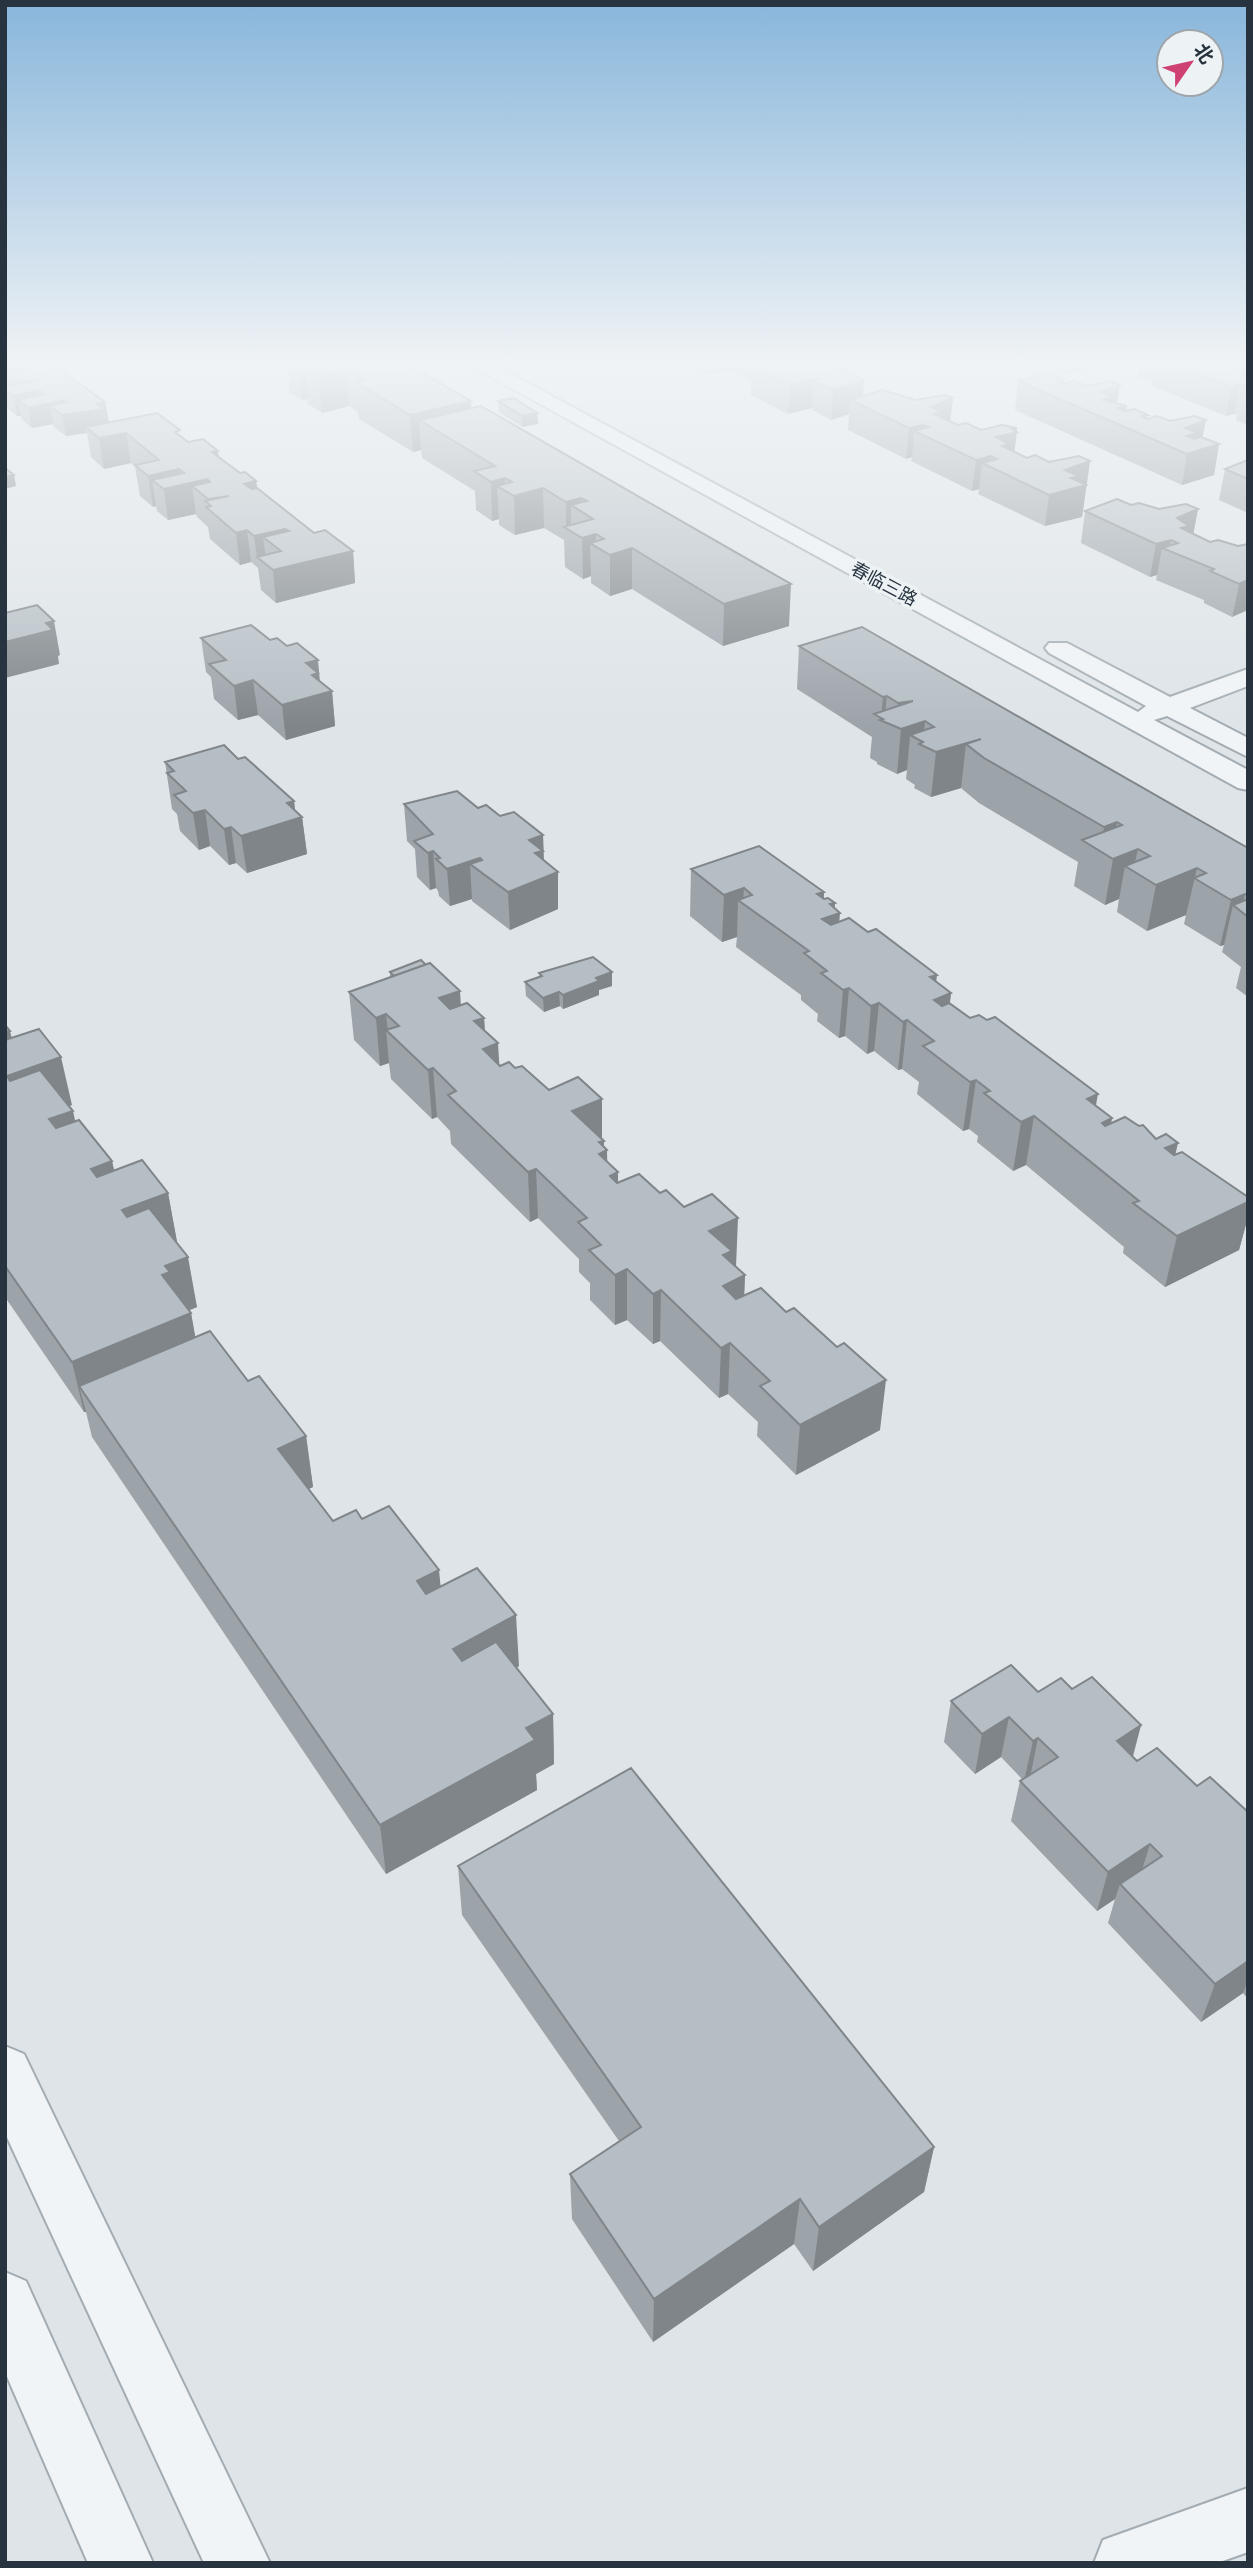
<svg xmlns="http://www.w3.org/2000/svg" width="1253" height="2568" font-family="'Source Sans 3','Noto Sans SC',sans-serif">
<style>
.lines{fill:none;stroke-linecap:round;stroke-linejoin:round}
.minor-casing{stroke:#a3acb2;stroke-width:4}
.minor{fill:#f1f4f6;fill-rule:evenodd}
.wall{fill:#9ca3a9}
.shaded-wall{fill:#7f8589}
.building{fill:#b5bec4;stroke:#7f8589;stroke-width:2}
.labels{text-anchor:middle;stroke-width:7;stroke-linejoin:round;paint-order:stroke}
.far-street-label{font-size:18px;fill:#27343f;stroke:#edf2f5}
</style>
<rect width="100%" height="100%" fill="#dee4e8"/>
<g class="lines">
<defs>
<g id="minor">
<path d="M473 367H498L1138 712 1146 706 1049 653 1045 648 1049 643H1067L1170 697 1248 669V686L1190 708 1248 738V757L1167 716 1154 720 1248 770V790L1238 788Z"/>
<path d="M5 2046 24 2054 270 2563H204L5 2133Z"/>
<path d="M5 2272 26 2281 153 2563H88L5 2372Z"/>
<path d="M1248 2488V2552L1217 2563H1094L1103 2540Z"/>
</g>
</defs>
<!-- minor casing -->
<use href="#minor" class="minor-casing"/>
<!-- minor -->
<use href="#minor" class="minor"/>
</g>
<!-- wall -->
<g class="wall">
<path d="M5 367H68L60 369 105 402 109 423 181 436 188 442 219 458 240 473 256 481 257 488 314 533 353 551 355 583 276 603 261 590 258 568 251 562 240 565 210 539 208 527 197 517 196 514 168 520 157 511 156 506 153 507 140 496 135 467 131 463 104 469 91 457 87 433 66 436 54 427 53 424 32 428 22 420 21 416H17L7 408 5 401V387H8L7 380H5Z"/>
<path d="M283 367H413L789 626 723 646 632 589 610 596 591 583V576L583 579 565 567 564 540 544 528 515 535 499 525V519L492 521 476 510 475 491 422 458 421 450 413 452 359 419 358 412 349 406 322 413 308 404V399L302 400 290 393 288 370Z"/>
<path d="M695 367H840V369L864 381 862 397 916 400 953 398 950 422 958 425 981 430 1017 428 1014 452 1027 458 1049 462 1090 461 1082 517 1045 526 978 494 979 489 972 491 911 461 912 457 906 459 848 430 849 414 831 420 812 410V408L788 414 751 395V381L732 370 709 374Z"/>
<path d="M1053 367H1093L1068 374Z"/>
<path d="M1139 367H1241V369L1248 371V425L1236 420 1237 415 1234 414 1226 416 1152 386V382L1138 377Z"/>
<path d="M1018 381 1063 383 1117 403 1127 406 1126 411 1148 415 1147 418 1203 437 1219 444 1214 475 1182 485 1015 410Z"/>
<path d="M498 401 537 413 538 424 522 427 499 412Z"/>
<path d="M1248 460V513L1219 500 1225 469Z"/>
<path d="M1131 505 1159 509H1198L1193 534 1210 542 1238 546 1248 544 1232 617 1204 603V600L1156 580 1157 575 1150 577 1081 543 1085 511Z"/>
<path d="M201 638 320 682 332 691 335 726 286 740 258 715 238 720 214 699 211 677 206 672Z"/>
<path d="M799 646 1248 848V997L1236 988 1241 967 1222 952 1224 945 1220 946 1184 924 1186 915 1147 931 1117 912 1119 899 1105 905 1074 886 1078 862 979 803 961 788 931 797 914 788 915 785 906 779 907 770 897 774 877 764V762L870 758 872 737 797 689Z"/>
<path d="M238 759 294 801 295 810 302 817 307 854 247 873 236 863 229 865 210 846 199 850 180 831 177 814 172 809 165 762Z"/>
<path d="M404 804 478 808 543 835 544 861 558 872V909L510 930 472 901V899L450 906 439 896 438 891 436 888 430 890 417 877 415 849 407 841Z"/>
<path d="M691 869 824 892V899L835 903 834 908 839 922 937 982 951 993 950 1003 1096 1106 1112 1118 1111 1123 1156 1139 1175 1155 1248 1197V1217L1239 1250 1165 1287 1123 1253 1124 1247 1026 1165 1013 1171 977 1142 978 1136 969 1129 963 1131 917 1094 919 1082 902 1069 898 1070 874 1051 867 1054 845 1036 839 1038 817 1021 818 1014 801 1000V995L736 947 737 937 722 942 690 916Z"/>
<path d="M390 972 461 1005 484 1018 485 1031 500 1066 515 1068 549 1090 602 1099V1139L607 1162 618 1182 736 1267 745 1275 744 1295 880 1430 796 1475 757 1436 758 1422 728 1394 719 1398 660 1341 653 1344 627 1320 615 1325 590 1300V1283L579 1272V1259L538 1218 530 1222 451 1144 450 1131 437 1117 432 1119 391 1079 389 1063 380 1066 354 1040 349 992 390 977Z"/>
<path d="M612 972V986L599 990V995L563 1009 560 1006 544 1012 526 996 525 982 540 977 539 973Z"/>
<path d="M5 1025 12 1038 72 1105 69 1106 75 1121 112 1161 114 1171 168 1193 177 1242 176 1243 197 1307 189 1310 191 1313 195 1337 248 1381 306 1436 313 1487 308 1489 333 1521 362 1519 441 1586 519 1666 516 1668 553 1714 554 1764 536 1774 537 1790 386 1874 92 1437 86 1412H84L5 1297Z"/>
<path d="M1072 1689 1141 1725 1133 1757 1137 1761 1197 1786 1248 1812V1999L1243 1993 1201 2022 1108 1923 1115 1899 1097 1911 1011 1821 1020 1781 1022 1779 1001 1757 975 1774 944 1742 951 1701Z"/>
<path d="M458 1866 934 2147 924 2192 813 2271 794 2244 653 2342 572 2219 570 2174 619 2141 462 1915Z"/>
</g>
<!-- shaded-wall -->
<g class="shaded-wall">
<path d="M5 367H68L13 379 6 374 7 380H5Z"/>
<path d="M299 367H313L305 368 308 399 302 400Z"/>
<path d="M340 367H376L346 370 349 406 322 413 318 376Z"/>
<path d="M709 367H732V370L709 374Z"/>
<path d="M835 367H840L839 388 864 381 862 406 850 400 849 414 831 420Z"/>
<path d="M1069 367H1093L1068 374Z"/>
<path d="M817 378V383L813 381 812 408 788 414 790 385Z"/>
<path d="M39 380V390L42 405 64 400 67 415 97 404 105 402 109 423 86 427 87 433 66 436 62 415 50 406 53 424 32 428 28 408 18 400 21 416H17L13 396 20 394 17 382Z"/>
<path d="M1240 384 1234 414 1226 416 1231 387Z"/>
<path d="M1120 385 1115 414 1109 416 1101 392Z"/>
<path d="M953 398 949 428 932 435 931 407Z"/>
<path d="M471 401 473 438 419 420 421 450 413 452 410 415Z"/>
<path d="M1127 406 1124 426 1118 408Z"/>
<path d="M537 413 538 424 522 427V416Z"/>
<path d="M1206 420 1200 450 1219 444 1214 475 1182 485 1187 454 1185 428Z"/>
<path d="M924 425 923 435 914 431 912 457 906 459 909 428Z"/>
<path d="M1017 428V432L1013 462 996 437Z"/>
<path d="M126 433 131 463 104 469 99 438Z"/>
<path d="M218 451 222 481 212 452Z"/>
<path d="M991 456 990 467 982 463 979 489 972 491 976 460Z"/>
<path d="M1090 461 1082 517 1045 526 1049 495 1065 470Z"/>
<path d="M179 469 181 485 207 479 210 498 229 496 211 506 209 504 208 499 192 486 196 514 168 520 164 489 152 480 156 506 153 507 148 476Z"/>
<path d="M14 475 16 486 5 489V477Z"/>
<path d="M505 478V491L497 486 499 519 492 521 491 482Z"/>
<path d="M256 481 260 512 244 484Z"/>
<path d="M543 488 544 528 515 535 514 496Z"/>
<path d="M581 498 582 512 571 505V531L566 528V502Z"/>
<path d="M1198 509 1192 541 1183 556 1177 518Z"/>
<path d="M285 529 289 561 281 551 263 537 267 566 257 558 254 536Z"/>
<path d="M247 530 251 562 240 565 236 533Z"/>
<path d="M596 534V547L590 543 591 576 583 579 582 538Z"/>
<path d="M1171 540 1169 551 1162 548 1157 575 1150 577 1156 544Z"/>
<path d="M632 548V589L610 596V555Z"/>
<path d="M353 551 355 583 276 603 273 570Z"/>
<path d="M1248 580V610L1232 617 1239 584Z"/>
<path d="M791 584 789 626 723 646 724 604Z"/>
<path d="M54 621 60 655 58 656 59 664 5 678V642L46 623Z"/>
<path d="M318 660 321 694 332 691 335 726 286 740 282 705 306 663Z"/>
<path d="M253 680 258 715 238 720 234 686Z"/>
<path d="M887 696 884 721 881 718 883 697Z"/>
<path d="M913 701 925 721 923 742 910 735 907 770 897 774 901 729 896 727 898 703Z"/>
<path d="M981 739 966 744 961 788 931 797 936 752Z"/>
<path d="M294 801 296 819 302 817 307 854 247 873 241 836 287 803Z"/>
<path d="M205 810 210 846 199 850 193 813Z"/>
<path d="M1117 822 1111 858 1100 851 1104 827Z"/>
<path d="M231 827 236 863 229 865 224 829Z"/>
<path d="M543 835 544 872H558V909L510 930 508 892 529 840Z"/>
<path d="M1138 849 1133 871 1125 866 1119 899 1105 905 1113 859Z"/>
<path d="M433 851 436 888 430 890 428 853Z"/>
<path d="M480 858 481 872 470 864 472 899 450 906 447 869Z"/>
<path d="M1197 868 1186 915 1147 931 1156 885Z"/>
<path d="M744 888 743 904 738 900 737 937 722 942 724 895Z"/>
<path d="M824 892 821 939 817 894Z"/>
<path d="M1245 894 1241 911 1233 905 1224 945 1220 946 1231 900Z"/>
<path d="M835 903 834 915 840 913 836 960 822 919 830 904Z"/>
<path d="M612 972V986L599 990V995L563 1009V995L596 978Z"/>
<path d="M937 975 934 1000 951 993 945 1041 933 1046 930 977Z"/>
<path d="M849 988 845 1036 839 1038 843 990Z"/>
<path d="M460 991 463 1039 439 998Z"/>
<path d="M559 992 560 1006 544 1012 543 998Z"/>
<path d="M879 1003 874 1051 867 1054 871 1006Z"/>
<path d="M386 1014 388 1032 386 1030 389 1063 380 1066 376 1018Z"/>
<path d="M484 1018 486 1048 498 1043 501 1092 486 1098 474 1021Z"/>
<path d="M907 1020 902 1069 898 1070 903 1022Z"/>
<path d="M10 1031 20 1071 61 1057 72 1105 18 1125 5 1085V1032Z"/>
<path d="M433 1068 437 1117 432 1119 428 1070Z"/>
<path d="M976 1080 969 1129 963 1131 970 1082Z"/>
<path d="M1098 1094 1089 1143 1087 1099Z"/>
<path d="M602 1099V1141H604V1152L607 1150 608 1199 572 1111Z"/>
<path d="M73 1111 84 1160 61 1168 49 1119Z"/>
<path d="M1034 1116 1026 1165 1013 1171 1021 1122Z"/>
<path d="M1112 1118 1102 1167V1123Z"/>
<path d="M1178 1143 1167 1192 1165 1148Z"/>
<path d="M112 1161 123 1210 168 1193 177 1242 133 1260 91 1169Z"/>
<path d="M536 1169 538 1218 530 1222 528 1172Z"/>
<path d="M618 1172V1221L610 1176Z"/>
<path d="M1248 1202V1217L1239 1250 1165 1287 1177 1236Z"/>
<path d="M738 1218 736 1267 745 1275 743 1326 721 1337 709 1231Z"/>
<path d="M188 1257 197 1307 178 1315 191 1313 200 1363 79 1386 86 1412H84L72 1362 162 1275 165 1266Z"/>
<path d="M627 1269V1320L615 1325V1275Z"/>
<path d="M661 1290 660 1341 653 1344V1294Z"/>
<path d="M730 1343 728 1394 719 1398 721 1348Z"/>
<path d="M886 1380 880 1430 796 1475 800 1425Z"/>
<path d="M306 1436 313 1487 286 1500 278 1449Z"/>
<path d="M439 1570 444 1621 417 1581Z"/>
<path d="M516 1615 519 1666 458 1699 453 1649Z"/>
<path d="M553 1714 554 1764 536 1774 537 1790 386 1874 380 1825 526 1728Z"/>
<path d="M1009 1717 1001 1757 975 1774 982 1734Z"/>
<path d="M1141 1725 1130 1765 1117 1741Z"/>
<path d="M1038 1738 1030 1778 1024 1781 1033 1741Z"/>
<path d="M1150 1844 1138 1883 1120 1884 1115 1899 1097 1911 1108 1872Z"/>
<path d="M1248 1961V1980L1243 1993 1201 2022 1215 1984Z"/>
<path d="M934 2147 924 2192 813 2271 819 2227Z"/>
<path d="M800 2199 794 2244 653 2342 654 2299Z"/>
</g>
<!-- building -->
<g class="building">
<path d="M31 367H47L48 368 57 367 105 402 97 404 104 409 62 415 50 406 67 402 64 400 28 408 18 400 44 394 39 390 13 396 5 390V387L39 380 17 382 6 374Z"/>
<path d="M307 367H413L471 401 410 415 356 382 364 380 346 370 318 376 305 368Z"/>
<path d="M754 367H835L847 371 864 381 833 390 813 381 820 379 817 378 790 385Z"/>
<path d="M1182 367H1237L1248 371V373L1242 375 1248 377V388L1240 384 1231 387Z"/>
<path d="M1049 373 1064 379 1059 381 1065 383 1074 381 1086 386 1112 381 1120 385 1101 392 1112 397 1103 400 1127 406 1118 408 1125 411 1134 409 1148 415 1142 416 1147 419 1157 416 1170 421 1195 416 1206 420 1185 428 1197 433 1187 436 1194 439 1201 437 1219 444 1187 454 1018 381Z"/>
<path d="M882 390 916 400 945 395 953 398 931 407 942 412 934 414 958 425 966 423 981 430 1002 425 1017 428 1012 429 1017 432 996 437 1009 444 1002 446 1027 458 1035 455 1049 462 1079 456 1090 461 1065 470 1079 476 1071 478 1086 485 1049 495 982 463 997 459 991 456 976 460 914 431 929 427 924 425 909 428 850 400Z"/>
<path d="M514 398 537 413 522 416 498 401Z"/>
<path d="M481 406 791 584 724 604 632 548 610 555 590 543 604 539 596 534 582 538 564 527 593 519 571 505 587 501 581 498 566 502 543 488 514 496 497 486 512 482 505 478 491 482 474 471 495 466 419 420Z"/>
<path d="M157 413 180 430 175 432 188 442 203 439 218 451 212 452 240 473 245 472 256 481 244 484 252 489 257 488 314 533 325 530 353 551 273 570 257 557 281 551 263 537 289 531 285 529 254 536 247 530 236 533 206 507 211 506 205 501 229 496 208 499 192 486 210 482 207 479 164 489 152 480 184 473 179 469 148 476 135 465 159 460 126 433 99 438 86 427Z"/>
<path d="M1248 460V479L1225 469Z"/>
<path d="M5 468 14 475 5 477Z"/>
<path d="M1117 499 1131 505 1139 503 1159 509 1186 504 1198 509 1177 518 1189 526 1181 528 1210 542 1218 540 1238 546 1248 544V580L1239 584 1210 571 1214 569 1162 548 1178 543 1171 540 1156 544 1085 511Z"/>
<path d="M37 605 54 621 46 623 53 630 5 642V613Z"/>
<path d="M251 625 270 640 277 638 287 646 297 643 318 660 306 663 318 673 312 675 332 691 282 705 253 680 234 686 209 664 226 660 201 638Z"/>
<path d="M862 627 1248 848V895L1245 894 1231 900 1194 878 1206 873 1197 868 1156 885 1125 866 1150 856 1138 849 1113 859 1082 840 1122 825 1117 822 1104 827 984 758 966 744 981 739 936 752 919 744 923 742 910 735 934 727 925 721 901 729 880 720 883 719 874 714 913 701 898 703 887 696 883 697 799 646Z"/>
<path d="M224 745 238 759 245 757 294 801 287 803 302 817 241 836 231 827 224 829 205 810 193 813 174 795 186 791 167 773 174 771 165 762Z"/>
<path d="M457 791 478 808 486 805 500 816 514 812 543 835 529 840 543 851 535 853 558 872 508 892 470 864 482 860 480 858 447 869 436 859 440 858 433 851 428 853 414 841 433 834 404 804Z"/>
<path d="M759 846 824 892 817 894 824 899 828 898 835 903 830 904 840 913 822 919 831 925 849 918 868 932 876 929 937 975 930 977 951 993 934 1000 942 1006 949 1003 970 1018 979 1015 987 1020 995 1017 1098 1094 1087 1099 1112 1118 1102 1123 1105 1126 1125 1117 1139 1126 1143 1125 1156 1139 1166 1134 1178 1143 1165 1148 1174 1155 1182 1152 1248 1197V1202L1177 1236 1133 1203 1139 1201 1034 1116 1021 1122 984 1093 990 1091 976 1080 970 1082 923 1046 934 1041 907 1020 903 1022 879 1003 871 1006 849 988 843 990 821 973 827 971 804 953 809 951 738 900 752 895 744 888 724 895 691 869Z"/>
<path d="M1248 899V917L1233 905Z"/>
<path d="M593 957 612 972 596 978 599 981 563 995 559 992 543 998 525 982 542 976 539 973Z"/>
<path d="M421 960 426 965 394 976 390 972Z"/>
<path d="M430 963 460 991 439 998 450 1009 467 1003 484 1018 474 1021 498 1043 483 1049 500 1066 509 1062 515 1068 522 1066 549 1090 578 1077 602 1099 572 1111 604 1141 599 1142 607 1150 599 1154 618 1172 610 1176 617 1183 639 1174 660 1193 666 1190 684 1207 712 1194 738 1218 709 1231 732 1251 723 1255 745 1275 723 1286 736 1299 761 1288 786 1312 794 1308 837 1347 844 1343 886 1380 800 1425 760 1386 770 1381 730 1343 721 1348 661 1290 653 1294 627 1269 615 1275 589 1250 601 1245 578 1222 587 1218 536 1169 528 1172 448 1095 456 1091 433 1068 428 1070 386 1030 399 1026 386 1014 376 1018 349 992Z"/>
<path d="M5 1025 10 1031 5 1032Z"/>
<path d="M39 1029 61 1057 7 1076 10 1081 40 1070 73 1111 49 1119 56 1128 79 1120 112 1161 91 1169 97 1177 142 1160 168 1193 122 1210 127 1217 149 1208 188 1257 165 1266 170 1272 162 1275 191 1313 72 1362 5 1266V1040Z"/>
<path d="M210 1331 248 1381 259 1376 306 1436 278 1449 333 1521 356 1510 362 1519 389 1506 439 1570 417 1581 426 1594 477 1568 516 1615 453 1649 462 1661 496 1642 553 1714 526 1728 535 1740 380 1825 79 1386Z"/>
<path d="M1011 1665 1038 1692 1061 1678 1072 1689 1092 1677 1141 1725 1117 1741 1137 1761 1157 1748 1197 1786 1210 1777 1248 1812V1961L1215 1984 1120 1884 1162 1856 1150 1844 1108 1872 1020 1781 1058 1757 1038 1738 1033 1741 1009 1717 982 1734 951 1701Z"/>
<path d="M631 1768 934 2147 819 2227 800 2199 654 2299 570 2174 641 2127 458 1866Z"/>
</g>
<!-- sky -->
<linearGradient id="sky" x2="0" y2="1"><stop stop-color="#88b6db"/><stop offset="0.5" stop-color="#f0f3f5"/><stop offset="1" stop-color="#f0f3f5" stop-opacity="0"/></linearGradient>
<rect width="1253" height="727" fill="url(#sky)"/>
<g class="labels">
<!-- far-street labels -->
<g class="far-street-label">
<text transform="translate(884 584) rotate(28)" y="6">春临三路</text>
</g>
</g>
<!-- border -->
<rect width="1253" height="2568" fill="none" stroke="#27343f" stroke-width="14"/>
<!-- north arrow -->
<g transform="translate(1190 63) rotate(56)"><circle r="33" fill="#edf2f5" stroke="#9ea6ac" stroke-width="2"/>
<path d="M0-5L12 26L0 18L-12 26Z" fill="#cf4173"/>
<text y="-10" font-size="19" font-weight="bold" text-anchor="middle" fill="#27343f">北</text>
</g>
</svg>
